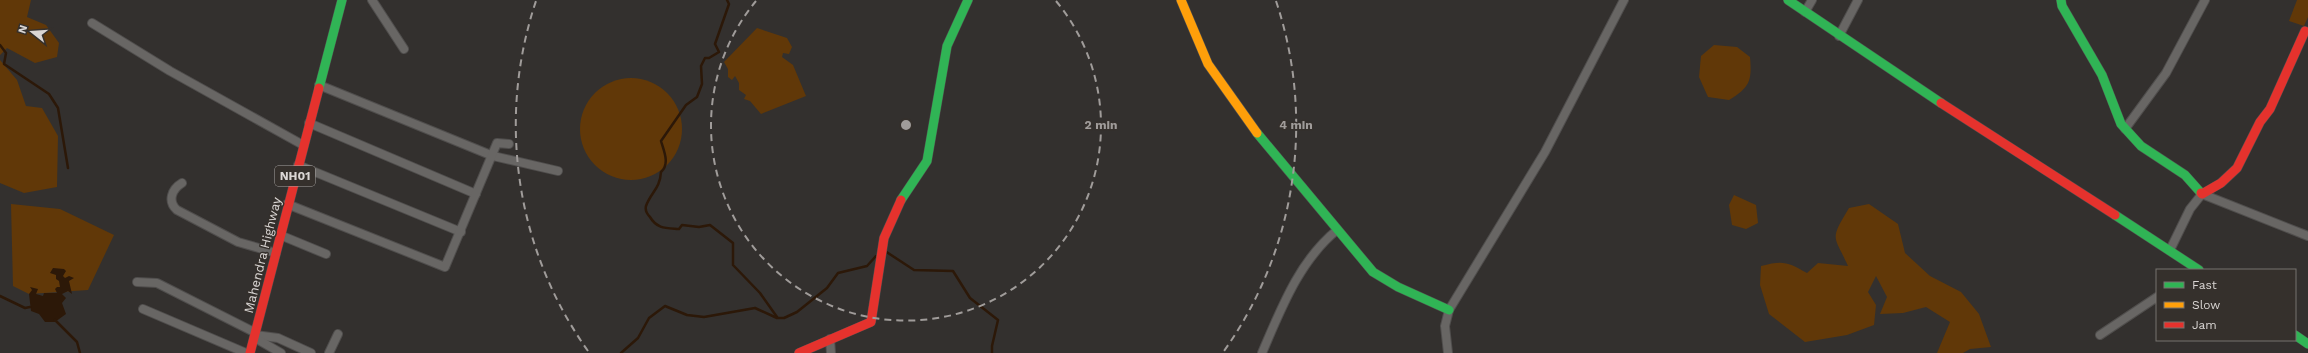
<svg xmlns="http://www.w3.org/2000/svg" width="2308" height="353" font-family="'Work Sans',sans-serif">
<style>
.green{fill:#613808}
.water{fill:#2c1808}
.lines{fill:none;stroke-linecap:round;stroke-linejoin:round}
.stream{stroke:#2c1808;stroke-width:2.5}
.street-casing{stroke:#504e4d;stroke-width:10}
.fast-casing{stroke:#504e4d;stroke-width:10}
.slow-casing{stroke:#504e4d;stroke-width:10}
.jam-casing{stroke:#504e4d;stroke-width:10}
.street{stroke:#686664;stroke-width:8}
.fast{stroke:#30b455;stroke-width:9}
.slow{stroke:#ff9f0a;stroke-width:9}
.jam{stroke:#e5322d;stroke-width:9}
.ring{fill:none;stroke:#a09c9a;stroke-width:2;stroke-dasharray:7 5}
.labels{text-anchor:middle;stroke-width:3;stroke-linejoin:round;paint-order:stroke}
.shield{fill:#35302c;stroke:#a8a4a2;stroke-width:1}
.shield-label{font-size:12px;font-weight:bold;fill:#dad6d4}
.street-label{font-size:13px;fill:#dad6d4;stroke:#35302c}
.centre{fill:#a09c9a;stroke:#35302c;stroke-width:2}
.ring-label{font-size:12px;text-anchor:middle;font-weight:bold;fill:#a09c9a;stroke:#35302c;stroke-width:3;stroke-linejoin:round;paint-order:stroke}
</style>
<rect width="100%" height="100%" fill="#33302e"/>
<!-- green -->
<g class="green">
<path d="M0 0H31L27 17 46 25 59 43 57 57 35 63 7 48 0 55Z"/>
<path d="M2297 0H2308V17L2304 26 2289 21Z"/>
<path d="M757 28 787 38 792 47 789 54 783 53 782 57 793 65 806 96 761 114 750 101 744 99 746 95 739 90V83L735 76 732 80 728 77V69L724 62Z"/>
<path d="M1714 45 1737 47 1750 57C1752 81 1750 87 1729 100L1708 97 1699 77 1701 56Z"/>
<path d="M0 60 17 80 26 106 42 108 58 136 57 187 24 193 0 183Z"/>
<circle cx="631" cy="129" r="51"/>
<path d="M1734 195 1756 205 1758 223 1746 229 1732 225 1729 205Z"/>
<path d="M11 204 60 209 114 235 88 290 29 294 13 286Z"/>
<path d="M1869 204 1898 224 1905 253 1930 276 1961 292 1979 314 1991 347 1970 349 1963 353H1937L1950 322 1926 307 1903 313 1880 314 1887 297 1876 276 1868 292 1876 305 1874 325 1847 335 1805 342 1769 314 1760 285 1761 266C1783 260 1788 262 1807 273L1818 263 1848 266C1834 235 1829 241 1849 208Z"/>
</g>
<!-- water -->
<path class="water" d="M53 268 64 269 66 271 63 276 65 278 69 276 74 278 69 281 72 294 68 291 62 294 66 298 62 303 66 314 55 322H45L39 314 31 311 29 294 32 290 30 287 38 289 36 294 43 296 44 293H57L55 289 57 287H60L59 281 56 279V275L50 273Z"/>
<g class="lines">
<!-- stream -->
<g class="stream">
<path d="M727 0 729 4 715 44 719 52 709 58H705L701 66 702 84 697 97 686 105 661 141C664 151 670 164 661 172 660 189 651 192 646 206 645 210 647 214 650 217 657 229 666 228 679 229L682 225 699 227 710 225 733 243V265L760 293 777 317"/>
<path d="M0 45 6 53 4 64 49 94 58 108 68 168"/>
<path d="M885 251 914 270 953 271 970 298 998 320 992 346V353"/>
<path d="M0 296 25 308 30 307"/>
<path d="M55 320 77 342 80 353"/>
<path d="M621 353 638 338 649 318 665 306 687 315 704 317 755 308 777 318H784L797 312 827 288 838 273 867 266 876 256"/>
</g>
<defs>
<g id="street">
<path d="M372 0 404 49"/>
<path d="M1805 12 1812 0"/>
<path d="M92 23 170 71 303 145"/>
<path d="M1839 36 1858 0"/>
<path d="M319 85 493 156 558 171"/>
<path d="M309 123 476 194"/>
<path d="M2125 129 2166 73 2205 0"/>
<path d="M298 165 461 232"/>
<path d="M182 183C172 189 167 201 177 210L238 242 276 253"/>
<path d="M287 204 445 267 497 143 509 144"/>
<path d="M280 235 326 254"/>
<path d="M2170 250 2190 209 2202 194 2308 236"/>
<path d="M137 282 157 283 256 333"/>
<path d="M143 309 246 353"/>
<path d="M255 335 278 338 311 353"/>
<path d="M2100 335 2157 297"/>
<path d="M255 338 281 353"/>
<path d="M830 339 831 353"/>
<path d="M329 353 338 334"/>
<path d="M1262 353C1281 309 1299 261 1337 230"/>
<path d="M1448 353 1445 326 1449 310 1545 152 1624 0"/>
</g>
<g id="fast">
<path d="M1788 0 1941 103"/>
<path d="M2061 0 2062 6 2102 75 2121 124 2141 146 2185 175 2201 193"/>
<path d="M319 88 342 0"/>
<path d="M1257 133 1373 272 1398 287 1449 310"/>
<path d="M901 200 927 161 947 46 968 0"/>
<path d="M2115 215 2199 270"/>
<path d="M2295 335 2308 344"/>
</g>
<path id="slow" d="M1181 0 1208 64 1257 133"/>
<g id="jam">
<path d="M1941 103 2115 215"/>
<path d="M2201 193 2202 194 2221 183 2237 168 2260 122 2270 109 2305 31"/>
<path d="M250 353 319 88"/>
<path d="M799 353 871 322 884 238 901 200"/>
</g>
</defs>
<!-- street casing -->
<use href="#street" class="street-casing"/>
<!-- fast casing -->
<use href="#fast" class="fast-casing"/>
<!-- slow casing -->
<use href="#slow" class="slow-casing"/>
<!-- jam casing -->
<use href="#jam" class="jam-casing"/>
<!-- street -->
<use href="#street" class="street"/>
<!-- fast -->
<use href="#fast" class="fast"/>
<!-- slow -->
<use href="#slow" class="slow"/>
<!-- jam -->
<use href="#jam" class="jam"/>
</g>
<!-- distance rings -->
<g class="ring">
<path d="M1056 1A195 195 0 1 1 756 1"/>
<path d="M588 351A390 390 0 0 1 536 1M1276 1A390 390 0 0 1 1224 351"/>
</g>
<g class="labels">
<!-- shield labels -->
<rect class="shield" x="275" y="166" width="40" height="20" rx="3"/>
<g class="shield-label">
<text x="295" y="180">NH01</text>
</g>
<!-- street labels -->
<g class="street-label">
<text transform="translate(262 255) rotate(-76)" y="5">Mahendra Highway</text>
</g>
</g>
<circle cx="906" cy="125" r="6" class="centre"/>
<g class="ring-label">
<text x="1101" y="129">2 min</text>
<text x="1296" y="129">4 min</text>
</g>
<!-- legend -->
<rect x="2156" y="269" width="140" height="72" fill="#35302c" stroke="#77726f"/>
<rect x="2164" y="282" width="20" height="6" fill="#30b455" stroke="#77726f"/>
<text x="2192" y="289" font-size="12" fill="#dad6d4">Fast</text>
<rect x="2164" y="302" width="20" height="6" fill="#ff9f0a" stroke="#77726f"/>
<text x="2192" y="309" font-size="12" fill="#dad6d4">Slow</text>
<rect x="2164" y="322" width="20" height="6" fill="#e5322d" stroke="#77726f"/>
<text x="2192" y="329" font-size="12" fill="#dad6d4">Jam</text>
<!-- north arrow -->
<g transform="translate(32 32) rotate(287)" stroke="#35302c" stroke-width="3" paint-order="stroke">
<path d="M0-3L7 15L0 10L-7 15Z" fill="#dad6d4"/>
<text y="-6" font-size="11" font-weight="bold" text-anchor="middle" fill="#dad6d4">N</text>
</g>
</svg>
